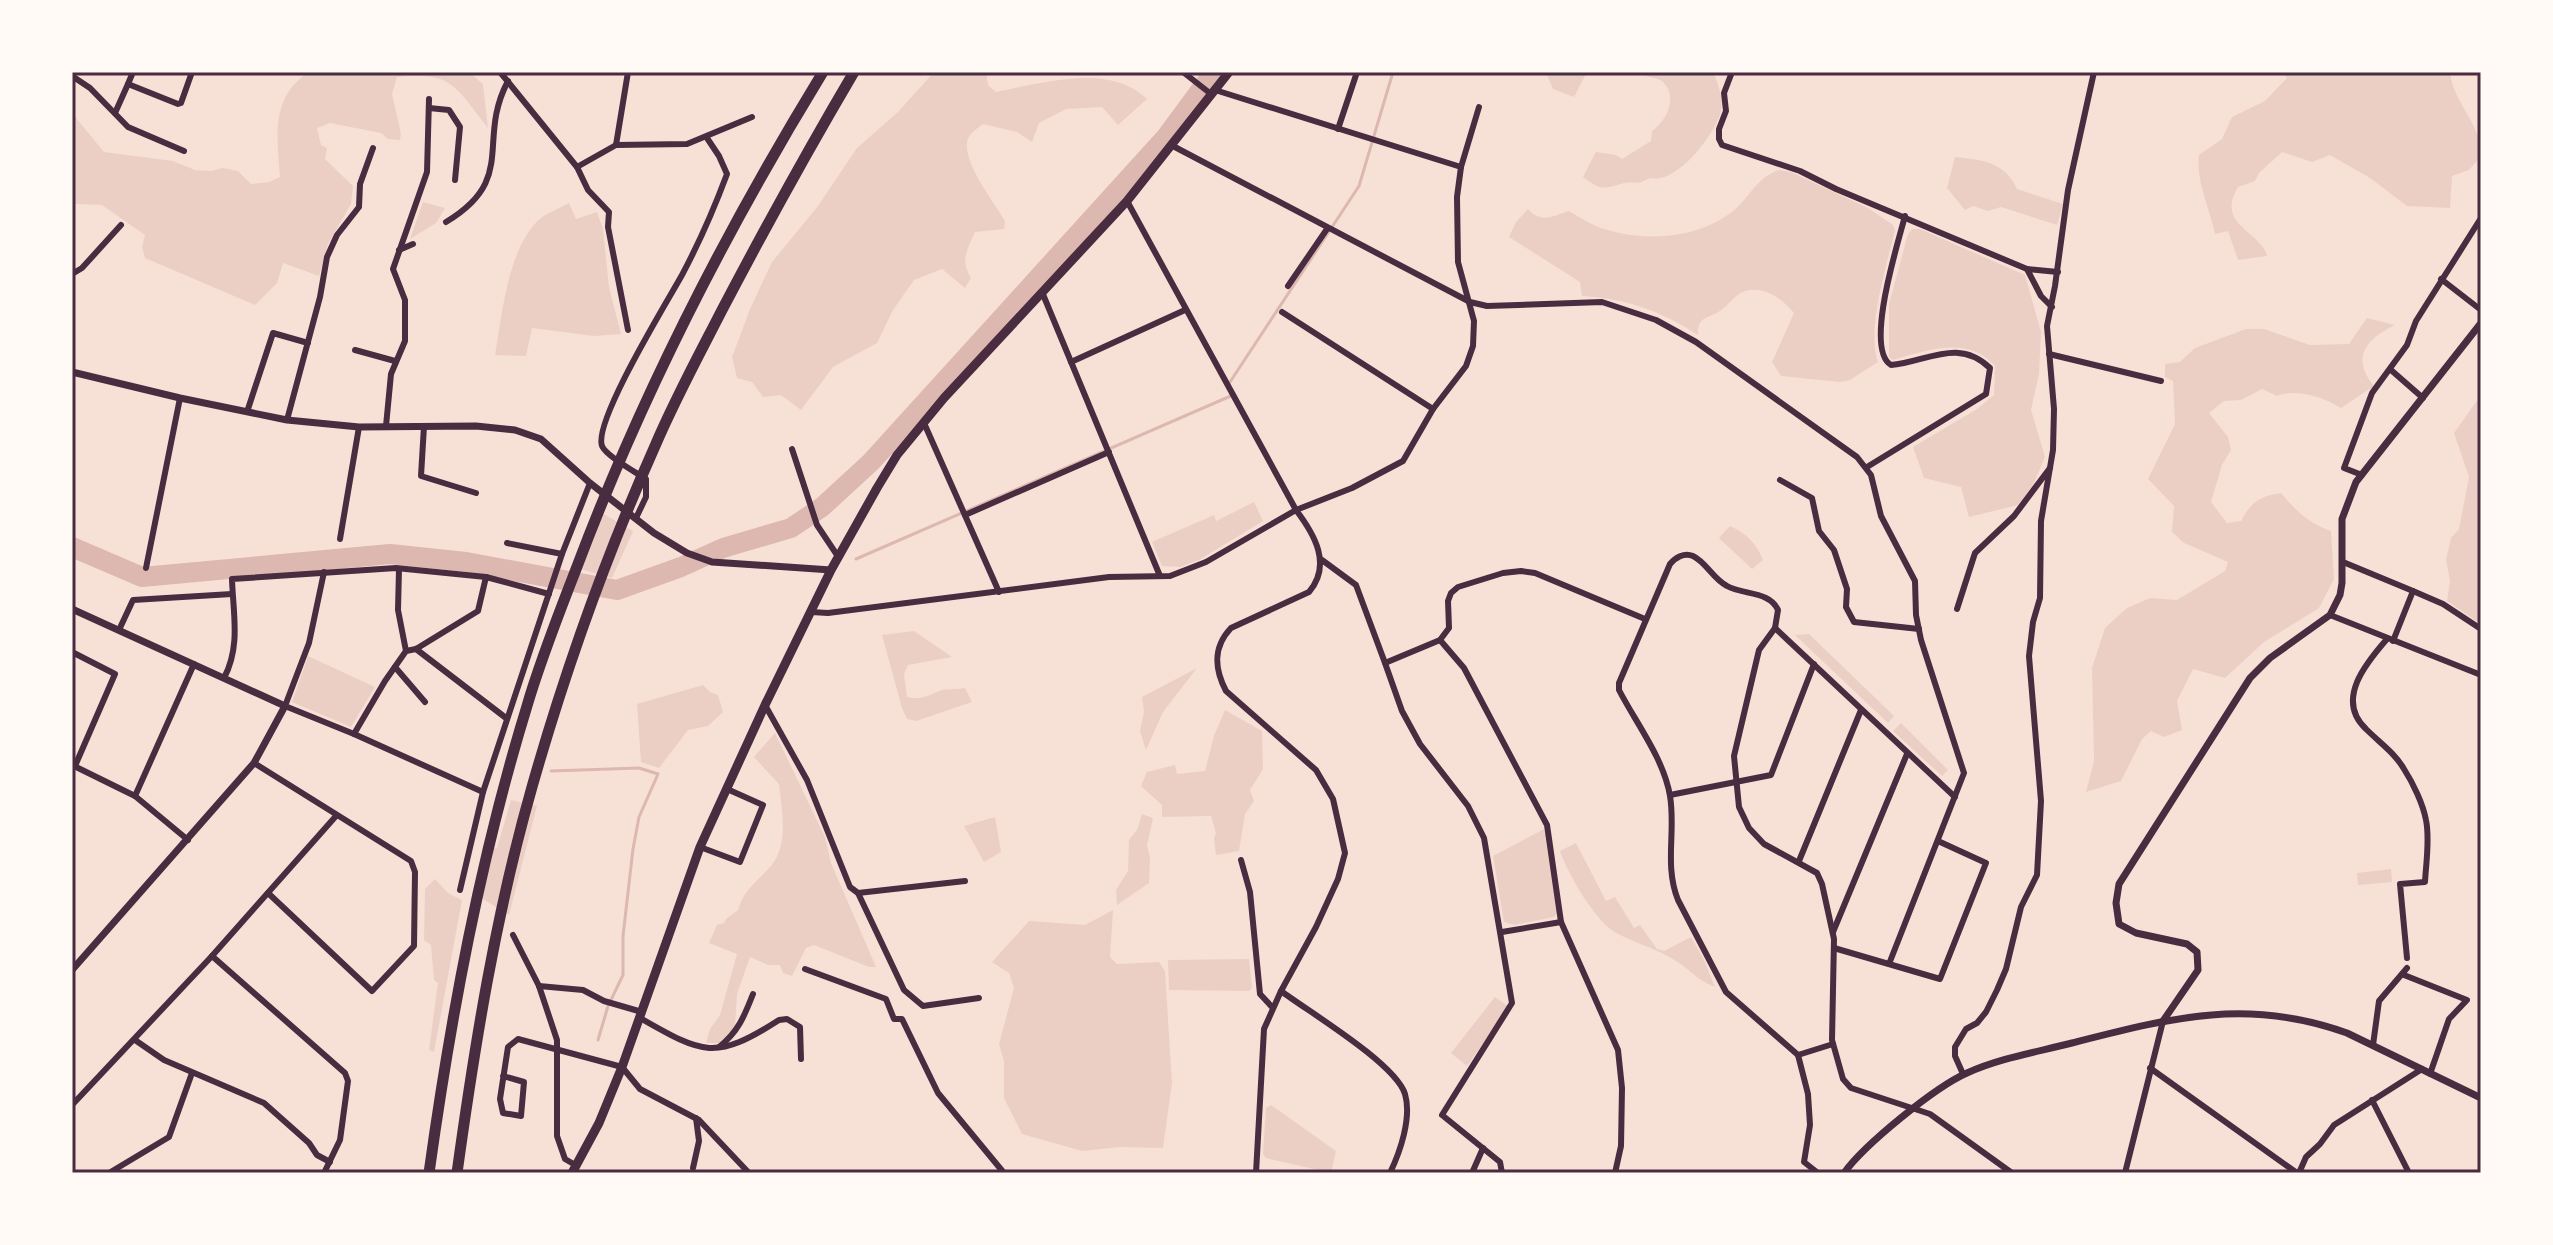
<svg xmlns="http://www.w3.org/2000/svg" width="2553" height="1245" font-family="'Source Serif 4',serif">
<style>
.green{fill:#ebcfc5}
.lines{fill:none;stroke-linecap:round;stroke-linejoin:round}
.stream{stroke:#dcb8b0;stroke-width:3}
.river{stroke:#dcb8b0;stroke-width:20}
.minor{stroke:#4a2c40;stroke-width:6}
.tertiary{stroke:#4a2c40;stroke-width:7}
.primary{stroke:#4a2c40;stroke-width:9}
.motorway{stroke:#4a2c40;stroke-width:11}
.neatline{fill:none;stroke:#4a2c40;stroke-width:3}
</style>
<rect width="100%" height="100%" fill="#f7e1d7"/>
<!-- green -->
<g class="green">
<path d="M309 72 371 74 374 72H469L483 84 488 128C456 88 453 71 397 77L392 94 401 134 400 140 388 139 381 133 330 123 317 128 321 145 327 148 325 159 353 186 351 204 328 244 319 276 283 263 277 283 255 305 145 258 142 247 145 235 102 205 76 204 72 210V113L104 152 173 161 195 170 211 171 223 168 238 171 251 184 269 182 280 177C277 137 270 97 309 72Z"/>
<path d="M934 72H986L988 85 996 92C1041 83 1110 62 1147 99L1118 125 1102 107 1066 109 1039 123 1032 142 1017 132 983 124C978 128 968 134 967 142 964 165 994 202 1005 221L1004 229 975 232C967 251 960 259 971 278L965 288 942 269 914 280 893 310 877 343 833 367 801 410 781 395 763 397 752 382 737 378 732 357 750 309 772 262 818 206 857 148 898 112Z"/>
<path d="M1546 72H1587L1574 97 1553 89Z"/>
<path d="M1643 72H1713C1719 85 1724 101 1720 115 1712 137 1676 185 1650 178 1635 186 1638 181 1625 183 1603 188 1603 192 1583 177L1596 152 1616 155 1622 159 1651 141 1652 131C1667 121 1679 96 1662 81 1657 78 1649 77 1643 75Z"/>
<path d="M2282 72H2450C2453 104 2481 121 2481 156L2469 170 2452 176 2450 208 2407 206 2370 178 2330 155 2312 162 2282 152 2259 173 2255 181 2238 187C2215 226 2261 231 2267 256L2238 260 2228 231 2215 234C2210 209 2195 179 2199 155L2222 139 2232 117 2265 101 2287 78Z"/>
<path d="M1955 157C1983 160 2005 162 2017 189L2063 204 2057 225 2001 207 1988 211 1973 206 1965 210 1947 188Z"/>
<path d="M1779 170 1791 172 1868 208 1893 225 1895 230C1887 265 1866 329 1878 362L1850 380 1840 382 1781 376 1772 362 1794 313C1782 298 1759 282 1739 294 1732 299 1727 306 1720 311 1707 319 1697 317 1698 335 1659 310 1627 299 1582 296L1580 282 1509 237 1516 222 1528 209C1541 224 1553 216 1569 211 1578 216 1587 222 1596 226 1639 243 1697 240 1733 211 1749 198 1758 176 1779 170Z"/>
<path d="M423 202 445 208 436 223 410 239Z"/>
<path d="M569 203 576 219 597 212 603 229 609 287 621 334 594 336 532 328 526 356 495 355C502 315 508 245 541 218 549 212 560 208 569 203Z"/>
<path d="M1912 229H1920L2025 275 2041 332 2039 374 2031 410 2045 457 2034 483 2018 505 1969 517 1961 487 1924 478 1913 447 1977 409 1994 395 1995 366C1968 335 1927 350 1893 360L1889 357V304L1908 234Z"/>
<path d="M2367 318 2395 325C2367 339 2350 357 2374 386L2341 408C2323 397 2297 388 2277 396L2262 389 2241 400 2224 401 2209 413 2228 437 2231 450 2222 465 2211 502 2227 523 2241 521C2251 502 2260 496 2281 493 2295 510 2310 524 2331 531L2334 579 2319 608 2264 642 2225 678 2193 669 2177 701 2182 730 2164 737 2151 731 2142 739 2121 781 2086 792 2094 761 2092 668 2105 628 2127 608 2150 598 2177 600 2225 571 2228 562 2184 543 2172 532 2174 506 2148 479 2175 424 2173 381 2165 377V364L2180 362 2195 348 2246 329H2264L2310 345 2349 344Z"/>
<path d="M2481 395V624L2447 601 2450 581 2446 560 2451 538 2459 529 2469 477 2454 433Z"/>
<path d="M1254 502 1263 521 1199 560 1180 567 1162 566 1152 542 1214 515 1216 521Z"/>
<path d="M595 509 633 531 612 578 573 567Z"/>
<path d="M1730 526C1747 534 1756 543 1763 560L1752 569 1719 538Z"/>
<path d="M914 631 952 657 908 665 904 674 907 697C921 700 927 696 939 691 946 688 957 690 965 688L972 702 916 721 907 719 902 708 882 635Z"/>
<path d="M1809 634 1894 716 1888 723 1795 635Z"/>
<path d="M308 656 375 687 351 727 292 702Z"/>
<path d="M1197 668 1163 712 1146 750 1140 731 1144 712 1142 697Z"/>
<path d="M703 685 710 692 718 695 723 712 708 726 688 730 659 768 641 762 637 704Z"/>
<path d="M1225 710 1262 731 1263 769 1250 790 1254 801 1245 814 1239 851 1216 855 1214 838 1216 833 1211 816 1162 817V805L1141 786 1147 772 1175 765 1177 774 1205 771 1214 736Z"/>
<path d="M1901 723 1948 770 1942 776 1893 731Z"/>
<path d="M775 733 825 837 831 863 876 967H869L814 945 806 948 792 976 783 973 780 965H768L750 957 737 994 735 1027 719 1043H706L710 1029 720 1015 737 954 709 943 717 925 724 923 726 919 738 910C745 883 770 875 778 854 787 833 781 805 779 784L754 757Z"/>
<path d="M511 800 537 806 509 915 473 893 486 847 497 848Z"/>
<path d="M1142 814 1153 818 1147 845 1150 858 1149 883 1117 905 1116 890 1128 871 1129 840 1137 830Z"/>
<path d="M995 817 1001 852 984 862 964 826Z"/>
<path d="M1544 829 1557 913 1554 917 1514 925 1504 922 1493 856Z"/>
<path d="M1576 843 1606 901 1615 897 1634 928 1640 925 1657 949 1664 951 1691 937 1704 960 1715 987C1696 979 1694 973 1679 963 1660 949 1636 944 1616 933 1596 922 1567 873 1560 851Z"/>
<path d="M2391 869 2392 882 2358 885 2357 873Z"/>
<path d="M435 879 448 893 462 900 434 1052 429 1050 438 983 434 980 431 945 424 940 425 889Z"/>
<path d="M1113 910 1110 957 1117 964 1159 962 1165 971 1172 1083 1163 1148 1120 1147 1082 1151 1022 1134 1004 1098V1061L999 1044 1014 988 1009 973 992 962 1029 921 1085 925Z"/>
<path d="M1249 959 1252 988 1249 991 1169 990 1168 960Z"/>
<path d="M1495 997 1509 1007 1467 1066 1451 1053Z"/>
<path d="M1271 1105 1336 1151 1331 1173 1266 1158 1263 1154 1266 1108Z"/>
</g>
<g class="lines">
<!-- stream -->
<g class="stream">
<path d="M1228 385 1359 186 1393 72"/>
<path d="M856 559 1233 395"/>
<path d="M551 771 639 768 658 774 639 817 633 849 623 936V975L608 1006 598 1040"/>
</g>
<!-- river -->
<path class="river" d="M72 547 142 577 390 554 466 562 617 590 681 567 723 548 791 528 822 507 871 462 1166 137 1214 72"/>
<!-- minor -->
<g class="minor">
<path d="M133 72 128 84 178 104 181 103 192 72"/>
<path d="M500 72 577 167 588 190 609 212 608 227 628 330"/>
<path d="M1183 72 1211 94"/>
<path d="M1732 72 1724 93 1726 111 1719 129V139L1722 145 1800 171 1836 189 2027 269 2041 296 2052 307"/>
<path d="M72 76 90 88 128 127 184 151"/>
<path d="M1215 90 1461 167"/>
<path d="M429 108 449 110 460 127 455 180"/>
<path d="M115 113 128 84"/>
<path d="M1338 129 1357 72"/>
<path d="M616 145 628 72"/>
<path d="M1171 145 1470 302 1487 306 1602 302 1656 320 1696 342 1857 457 1871 475 1881 516 1915 581 1916 615 1921 640 1964 773 1889 964"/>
<path d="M577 167 616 145 687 144 752 117"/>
<path d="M1127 201 1296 510C1315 535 1332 565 1309 592L1231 628C1213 647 1214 668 1226 691L1316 770 1333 799 1345 853 1338 879 1316 927 1281 991 1264 1029 1256 1173"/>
<path d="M446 222C518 179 476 141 508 81"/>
<path d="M399 250 413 244"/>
<path d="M2027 269 2058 272"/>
<path d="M72 274 82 268 121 225"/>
<path d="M2441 279 2481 310"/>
<path d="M1288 286 1327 229"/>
<path d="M1042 292 1160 576"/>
<path d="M1282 312 1433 409"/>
<path d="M355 350 395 361"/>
<path d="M2049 354 2161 381"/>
<path d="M1071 362 1185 310"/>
<path d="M2391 370 2423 398"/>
<path d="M247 412 273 333 308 343"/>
<path d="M287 420 320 297 327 257 337 235 359 207 360 184 373 148"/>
<path d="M924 423 999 592"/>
<path d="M386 426 391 374 405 341V300L393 269 427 172 429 99"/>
<path d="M424 426 421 476 476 493"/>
<path d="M792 449 817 525 839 558"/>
<path d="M1867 467 1986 394 1990 368C1958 337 1927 362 1891 365 1864 349 1898 243 1905 216"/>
<path d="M2362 475 2344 468 2372 393 2407 345 2416 321 2481 218"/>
<path d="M1780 480 1812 498 1819 531 1834 550 1847 589 1846 607 1854 622 1919 629"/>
<path d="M965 515 1109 452"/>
<path d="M636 518 646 497V479C637 473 606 456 602 446 593 422 667 302 682 275 699 243 714 209 727 174L719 156 707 138"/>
<path d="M340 539 359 427"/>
<path d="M507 543 562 554"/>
<path d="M1322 560 1356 585 1385 663 1440 640 1449 628 1448 601 1451 593 1458 587 1503 573 1521 571 1535 573 1645 619"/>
<path d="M2343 562 2413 591 2393 641"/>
<path d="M146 568 180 398"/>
<path d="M399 569 398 610 406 651"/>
<path d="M324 572 309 643 285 706 354 734 483 792"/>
<path d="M2413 591 2443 604 2481 629"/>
<path d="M1957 609 1975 553 2014 516 2050 468"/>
<path d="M811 612 828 613 1109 577 1170 576 1206 562 1296 510 1352 488 1403 461 1433 409 1466 366 1473 346 1474 321 1458 262 1457 197 1461 167 1479 107"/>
<path d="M2330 615 2481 675"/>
<path d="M1775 628 1955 797"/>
<path d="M119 630 133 600 232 594"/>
<path d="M2387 639C2366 663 2335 700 2366 729 2380 743 2394 752 2404 769 2413 783 2423 804 2426 820 2430 839 2426 863 2425 882L2400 884 2407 958"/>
<path d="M1440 640 1464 668 1547 825 1561 922 1618 1050 1622 1088 1621 1146 1615 1173"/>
<path d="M416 649 506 718"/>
<path d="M72 652 115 674 75 766"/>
<path d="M1385 663 1402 711 1420 744 1468 806 1484 838 1512 1003 1442 1115 1500 1162 1502 1173"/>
<path d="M395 667 425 702"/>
<path d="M224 678C241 646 233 613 232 579L396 568 486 577 549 594"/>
<path d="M765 705 807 780 850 887 858 893 904 990 923 1006 979 998"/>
<path d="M354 734 385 681 406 651 416 649 478 611 486 577"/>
<path d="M254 763 411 861 415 872 414 946 372 991 268 893"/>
<path d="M72 765 135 796 188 840"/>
<path d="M1670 795 1771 775 1814 664"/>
<path d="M135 796 194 664"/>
<path d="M700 847 740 862 763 805 727 789"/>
<path d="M1241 860 1250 892 1260 994 1272 1007"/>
<path d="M1799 861 1861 710"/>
<path d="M460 890 483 792 562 554 590 483"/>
<path d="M858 893 965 881"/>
<path d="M1502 932 1561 922"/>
<path d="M1833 932 1907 754"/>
<path d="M513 935 539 986 557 1040V1136L565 1159 577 1166"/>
<path d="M1834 948 1940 979 1986 863 1938 841"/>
<path d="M212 956 345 1073 348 1081 340 1140 324 1173"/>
<path d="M805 969 886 999 894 1019H902L938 1093 1004 1173"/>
<path d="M2404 975 2467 1000 2449 1019 2430 1074"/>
<path d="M539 986 583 990 604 1001 642 1012"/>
<path d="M1281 991C1309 1012 1395 1063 1405 1094 1412 1118 1400 1152 1390 1173"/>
<path d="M640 1018C703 1054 715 1061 779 1020L787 1019 800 1027 801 1059"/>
<path d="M135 1040 164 1060 264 1103 309 1143 317 1155 330 1162"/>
<path d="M2373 1045 2379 1001 2407 968"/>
<path d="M719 1047C738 1032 744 1017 753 994"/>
<path d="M1798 1055 1833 1044"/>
<path d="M2150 1068 2297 1173"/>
<path d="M1963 1074 1955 1056V1047L1966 1029 1977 1023 1986 1012 1997 990 2006 969 2021 907 2037 875 2041 801 2029 656 2033 622 2040 598 2041 521 2053 450 2054 409 2047 326 2055 286 2068 190 2094 72"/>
<path d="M503 1076 524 1082 521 1116 503 1113 500 1099 508 1047 518 1039 622 1067 640 1089 699 1120 749 1173"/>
<path d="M2372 1100 2409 1173"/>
<path d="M72 1105 212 956 336 816"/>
<path d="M693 1168 699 1141 696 1118"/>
<path d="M109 1173 169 1137 192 1073"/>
<path d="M1472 1173 1483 1148"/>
<path d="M1818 1173 1804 1162 1810 1125 1808 1094 1798 1055 1726 992 1678 900C1664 865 1676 831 1670 796 1664 759 1636 723 1619 690V683L1670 564C1675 558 1684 552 1693 556 1706 562 1713 579 1727 586 1743 595 1770 591 1778 610L1775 628 1759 650 1734 756 1739 807 1749 828 1764 844 1817 873 1822 884 1834 939 1832 1040 1843 1079 1851 1088 1930 1114 2012 1173"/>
<path d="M2125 1173 2163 1021"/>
<path d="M2299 1173 2306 1157 2320 1144 2334 1125 2422 1069"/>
</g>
<!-- tertiary -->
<g class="tertiary">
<path d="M72 372 180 398 287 420 359 427 476 426 515 430 541 439 590 483 654 533 687 553 712 562 831 570"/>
<path d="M72 609 285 706 254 763 72 970"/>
<path d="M2163 1021 2198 970 2197 952 2187 944 2136 933 2119 924 2116 903 2119 884 2250 678 2270 658 2330 615 2340 595 2342 583V519L2356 482 2481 323"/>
<path d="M1844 1173C1864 1145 1935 1087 1967 1073 2000 1058 2037 1052 2072 1043 2170 1018 2247 997 2347 1033L2481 1098"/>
</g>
<!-- primary -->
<path class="primary" d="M572 1173 599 1123 622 1067 700 847 765 705 831 570 877 488 897 455 944 398 1127 201 1229 72"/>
<!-- motorway -->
<g class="motorway">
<path d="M429 1173C451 1015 480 859 527 706 541 658 560 611 578 564 643 392 727 229 823 72"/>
<path d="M457 1173C475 1043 496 913 532 787 565 671 606 556 655 446 675 399 699 355 722 310 764 230 808 150 854 72"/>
</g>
</g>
<!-- border -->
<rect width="2553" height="1245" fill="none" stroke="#fffaf5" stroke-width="148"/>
<rect x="74" y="74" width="2405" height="1097" class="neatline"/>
</svg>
